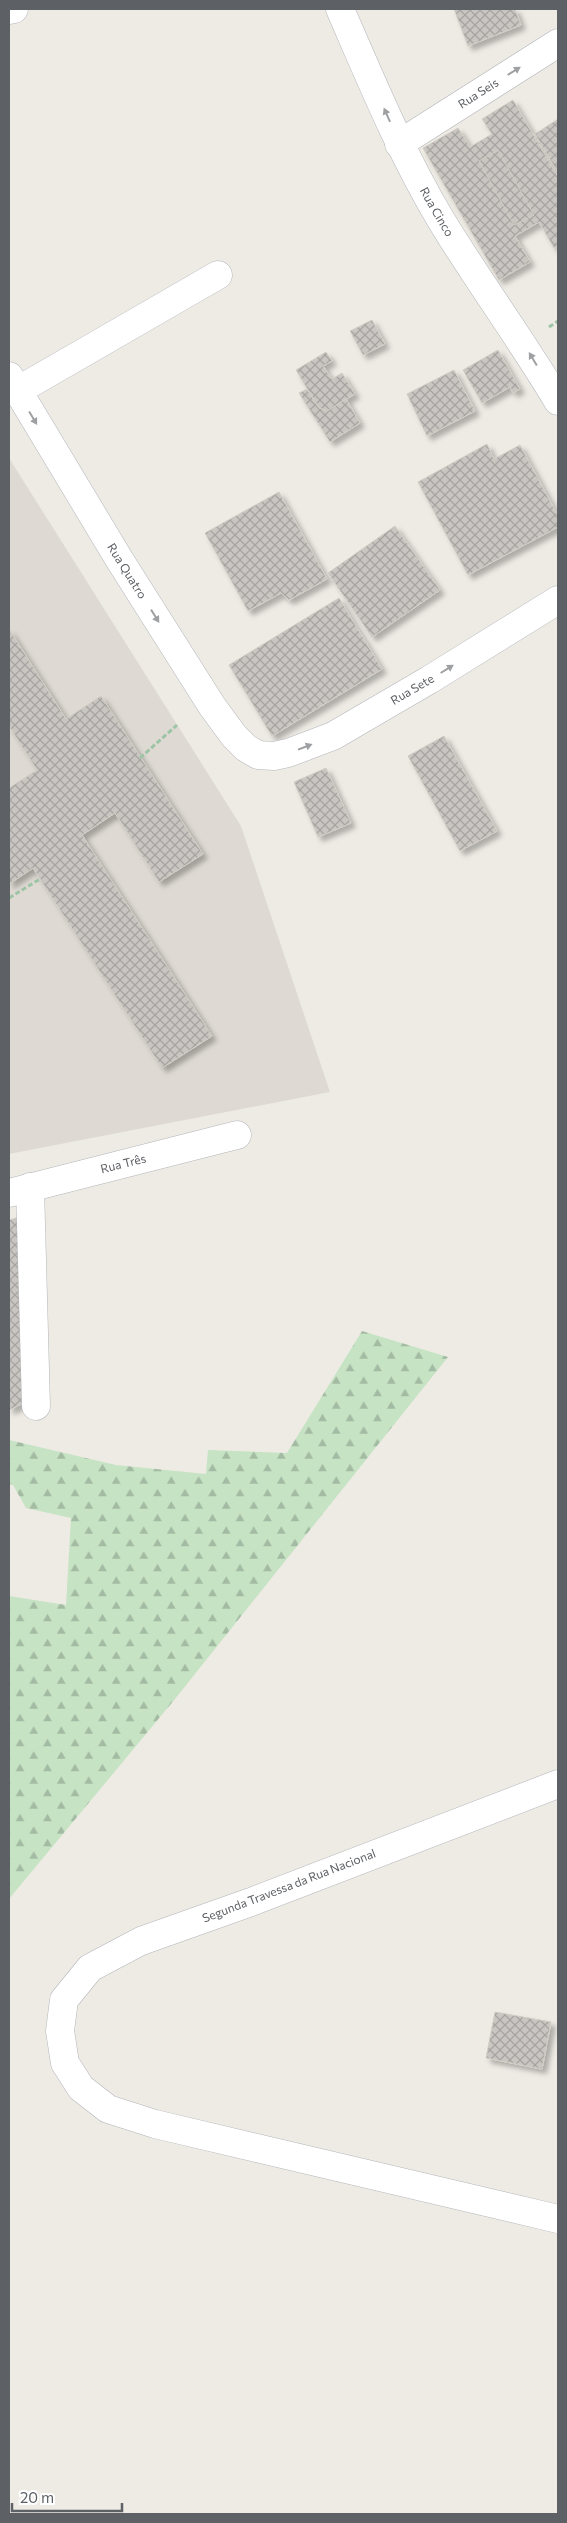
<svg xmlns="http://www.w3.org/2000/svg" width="567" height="2523" font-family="Commissioner,sans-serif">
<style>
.education{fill:#dedad3}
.forest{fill:url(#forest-firs)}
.building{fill:url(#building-cross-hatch);stroke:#d2cdc4;filter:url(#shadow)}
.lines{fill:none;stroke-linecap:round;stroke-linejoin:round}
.minor-casing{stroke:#b2b5b9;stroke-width:29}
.path{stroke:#9ec4a6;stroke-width:3;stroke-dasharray:5 2.5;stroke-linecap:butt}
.minor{stroke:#fff;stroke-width:28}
.oneway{fill:#9ea0a2}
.labels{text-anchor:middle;stroke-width:4;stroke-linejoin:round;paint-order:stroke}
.street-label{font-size:12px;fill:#5d6064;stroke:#fff}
</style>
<defs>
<pattern id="forest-firs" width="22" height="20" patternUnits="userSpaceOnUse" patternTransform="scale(1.25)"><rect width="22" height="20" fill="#c6e3c4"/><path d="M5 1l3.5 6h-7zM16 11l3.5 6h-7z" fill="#a4bba3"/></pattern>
<pattern id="building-cross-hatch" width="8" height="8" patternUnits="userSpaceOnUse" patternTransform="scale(1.25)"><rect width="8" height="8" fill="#c9c6c2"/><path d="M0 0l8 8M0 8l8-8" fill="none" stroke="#a6a4a1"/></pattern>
<filter id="shadow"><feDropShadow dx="4.5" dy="4.5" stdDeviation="2.5" flood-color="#0004"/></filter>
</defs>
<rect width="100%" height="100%" fill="#eeebe5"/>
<!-- education -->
<path class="education" d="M9 458 241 826 330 1092 9 1154Z"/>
<!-- forest -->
<path class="forest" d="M362 1331 448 1357 175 1699 9 1899V1596L66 1605 71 1518 26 1508 13 1485H9V1440L116 1465 206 1474 208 1450 287 1453Z"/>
<!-- building -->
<g class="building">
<path d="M454 9H515L521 25 468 46Z"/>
<path d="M513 100 558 177V245L554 248 539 222 515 236 530 262 499 280 423 148 458 128 470 147 492 134 482 119Z"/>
<path d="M558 119V173L535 134Z"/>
<path d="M498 150 534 215 514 225 479 161Z"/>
<path d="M372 320 385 344 363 355 350 331Z"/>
<path d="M498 350 520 389 513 393 510 387 482 403 463 370Z"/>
<path d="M326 352 332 361 323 366 332 379 342 373 355 394 327 411 319 408 296 370Z"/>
<path d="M454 370 475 411 427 436 407 394Z"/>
<path d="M307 389 319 408 327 411 346 399 360 423 330 442 299 393Z"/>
<path d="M487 444 494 459 520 445 558 516V527L468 575 418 482Z"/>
<path d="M279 492 327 579 289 600 281 593 248 611 205 533Z"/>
<path d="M395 526 440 590 372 637 328 573Z"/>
<path d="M339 598 382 669 272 736 229 665Z"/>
<path d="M9 629 66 719 101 696 203 854 159 882 115 813 82 835 212 1036 162 1068 33 868 9 884V788L37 770 9 726Z"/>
<path d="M444 736 497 831 460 851 408 756Z"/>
<path d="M326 768 351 823 318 837 294 782Z"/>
<path d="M23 1216 28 1401 9 1410V1220Z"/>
<path d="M495 2012 551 2022 542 2069 486 2058Z"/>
</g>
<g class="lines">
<defs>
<g id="minor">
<path id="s1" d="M340 9C371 80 401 153 441 220 478 281 521 339 558 401"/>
<path d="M9 10 14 9"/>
<path id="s2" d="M399 144 558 43"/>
<path id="s3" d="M9 376 119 559 212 706 234 736 246 748 258 755 274 756 288 753 333 736 429 680 558 600"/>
<path d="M17 391 218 275"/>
<path d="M30 1187 36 1406"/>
<path id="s4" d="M9 1193 237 1135"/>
<path d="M558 1784 251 1902 141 1941 90 1968 64 2000 60 2031 65 2063 81 2088 108 2109 155 2124 558 2219"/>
</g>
</defs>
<!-- minor casing -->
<use href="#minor" class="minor-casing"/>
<!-- path -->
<g class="path">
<path d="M549 327 558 321"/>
<path d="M140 758 177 725"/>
<path d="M9 898 40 879"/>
</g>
<!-- minor -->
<use href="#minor" class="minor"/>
</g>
<!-- one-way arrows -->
<defs><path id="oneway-solid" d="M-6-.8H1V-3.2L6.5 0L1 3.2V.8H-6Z" transform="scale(1.25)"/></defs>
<g class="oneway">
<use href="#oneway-solid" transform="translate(514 71) rotate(-32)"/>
<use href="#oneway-solid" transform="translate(387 115) rotate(-114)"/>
<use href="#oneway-solid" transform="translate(533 359) rotate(-121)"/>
<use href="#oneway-solid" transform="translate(33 418) rotate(59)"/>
<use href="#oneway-solid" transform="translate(155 616) rotate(58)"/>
<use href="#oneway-solid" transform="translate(447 669) rotate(-32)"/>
<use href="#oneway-solid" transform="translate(305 747) rotate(-21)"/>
</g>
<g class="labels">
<!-- street labels -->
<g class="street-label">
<text dy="4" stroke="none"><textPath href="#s2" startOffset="94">Rua Seis</textPath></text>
<text dy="4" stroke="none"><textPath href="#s1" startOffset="225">Rua Cinco</textPath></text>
<text dy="4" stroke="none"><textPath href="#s3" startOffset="228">Rua Quatro</textPath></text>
<text dy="4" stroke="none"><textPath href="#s3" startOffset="626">Rua Sete</textPath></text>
<text dy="4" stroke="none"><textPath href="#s4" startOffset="118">Rua Três</textPath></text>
<text transform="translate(289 1886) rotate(-21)" y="4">Segunda Travessa da Rua Nacional</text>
</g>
</g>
<!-- border -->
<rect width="567" height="2523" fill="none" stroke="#5d6064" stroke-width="20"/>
<!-- scale -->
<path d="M12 2503v8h110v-8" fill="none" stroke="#5d6064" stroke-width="2.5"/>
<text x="20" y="2503" font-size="15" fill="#5d6064" stroke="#ffffff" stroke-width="4" paint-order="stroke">20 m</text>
</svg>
